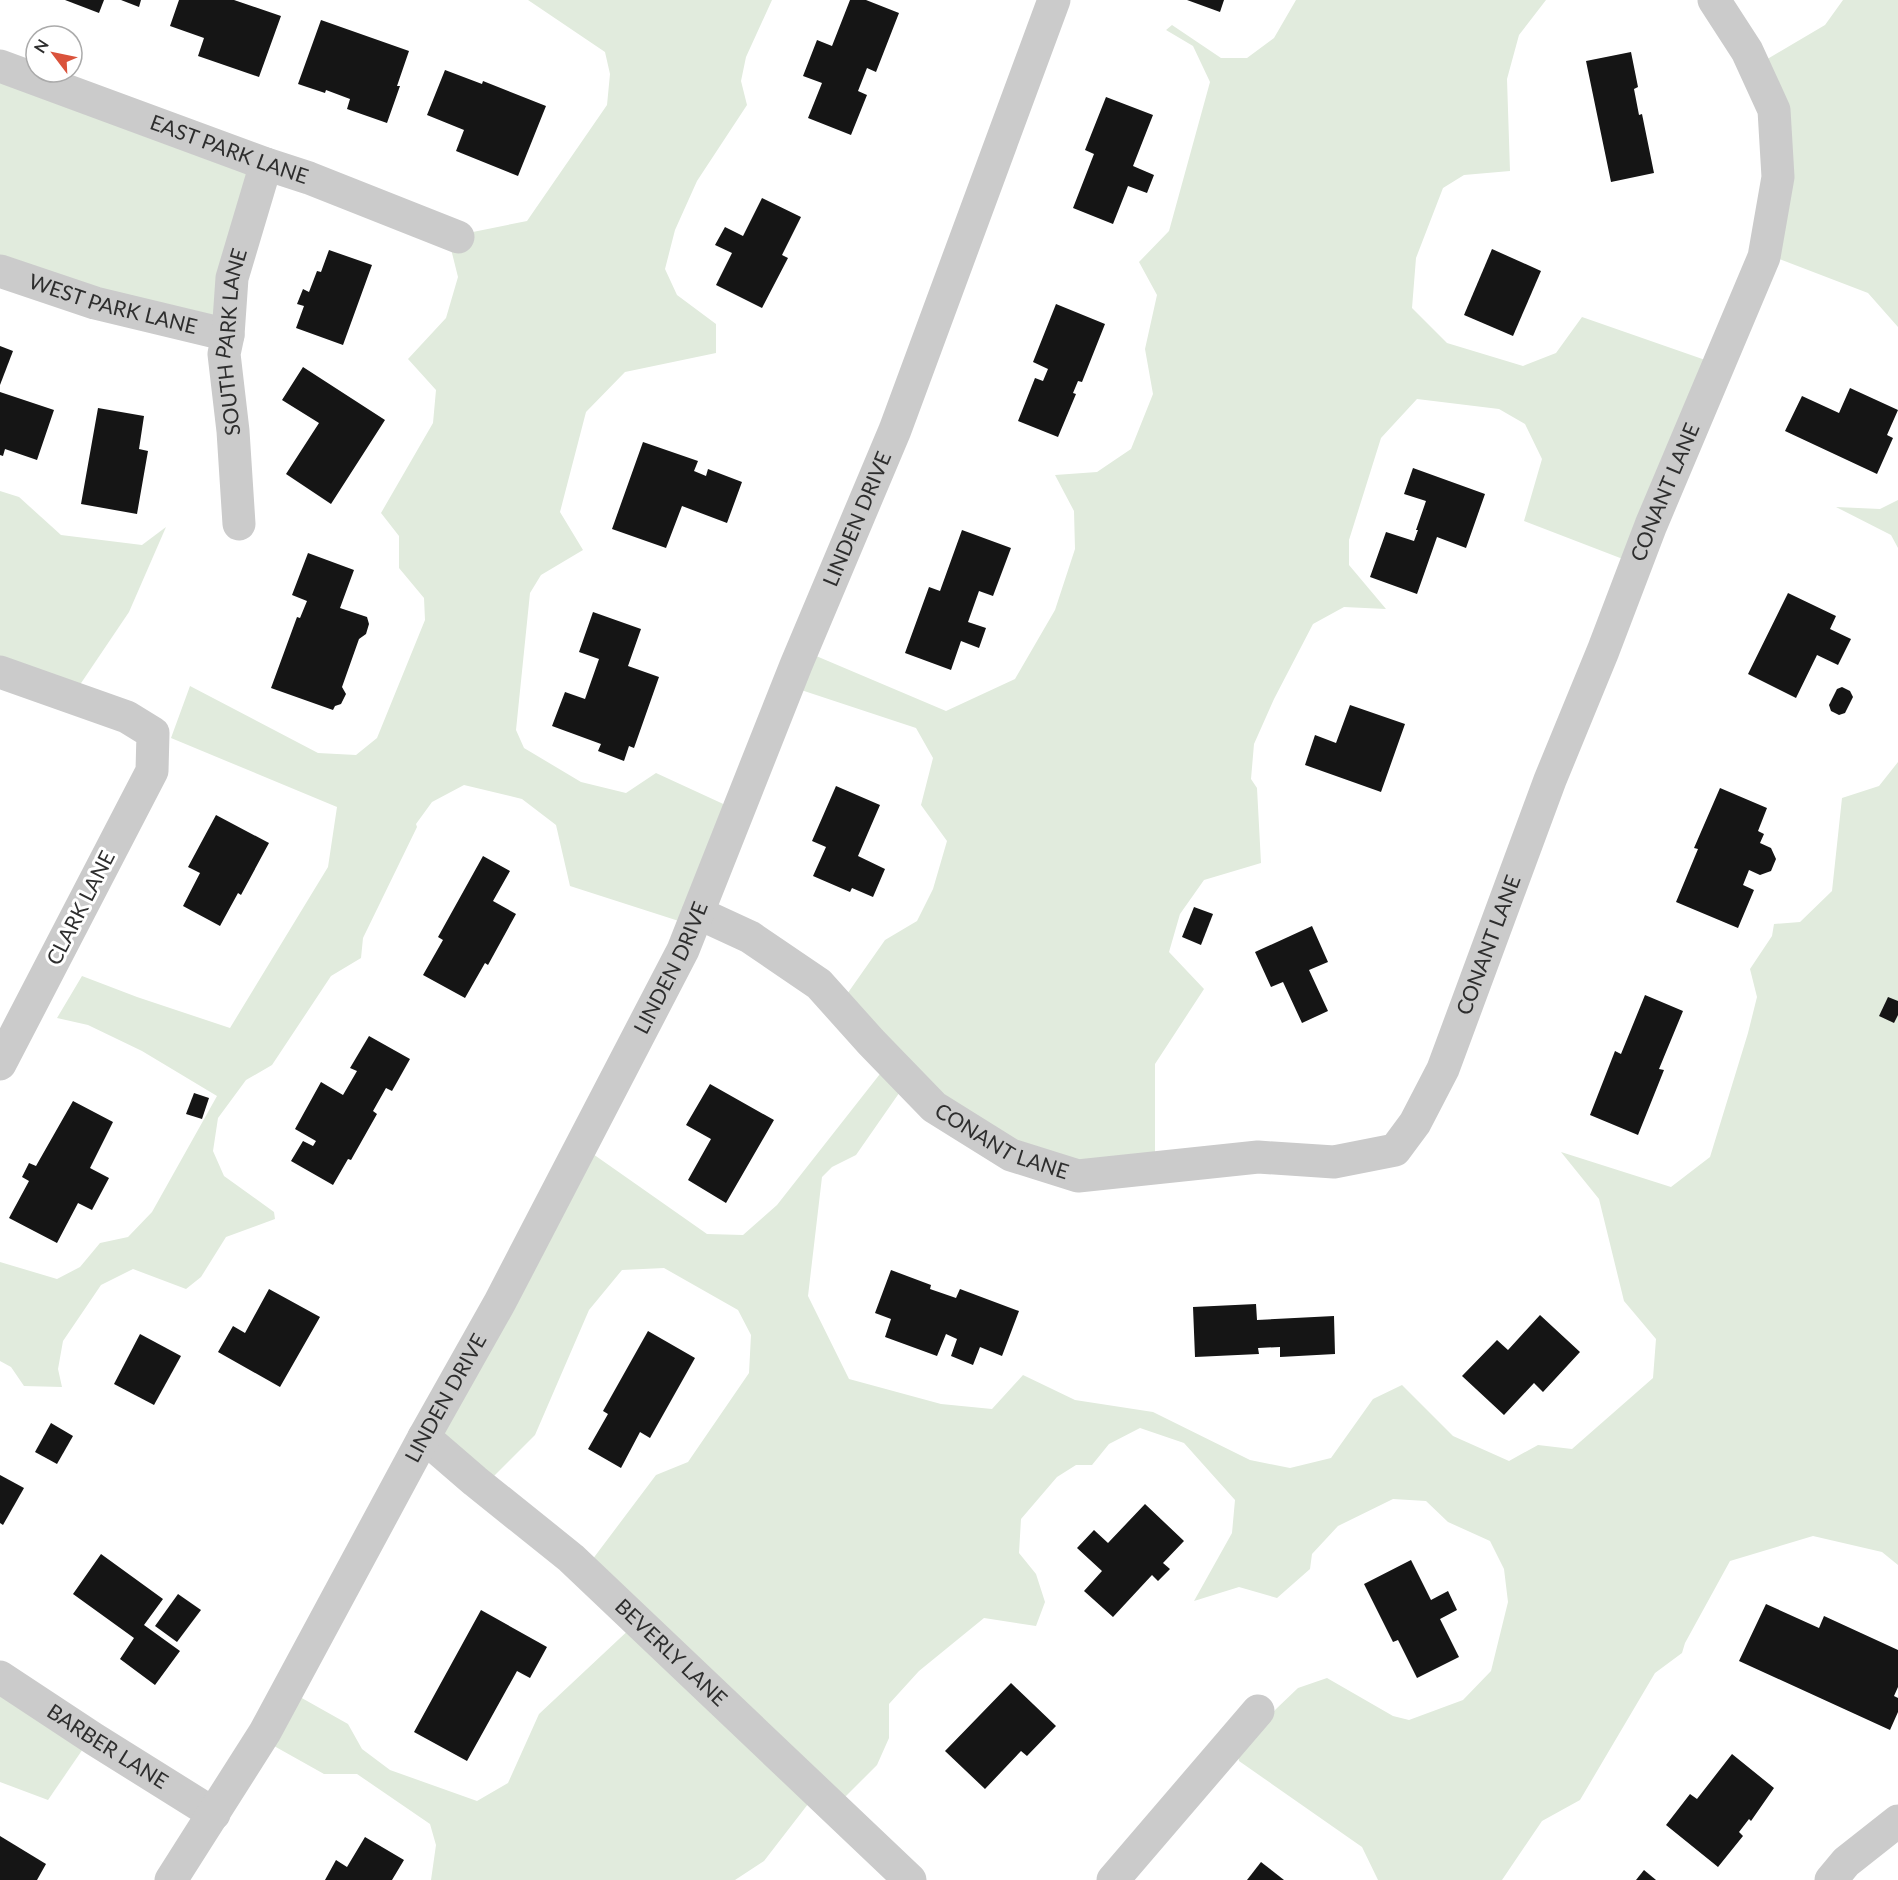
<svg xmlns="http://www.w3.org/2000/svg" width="1898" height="1880" font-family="Lato,sans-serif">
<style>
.green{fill:#e1ebdd}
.building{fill:#151515}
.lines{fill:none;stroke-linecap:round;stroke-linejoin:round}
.street{stroke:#cbcbcb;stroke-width:33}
.labels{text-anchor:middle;stroke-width:6;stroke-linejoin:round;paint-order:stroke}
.street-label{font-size:21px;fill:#2e2e2e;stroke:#fff}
</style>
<rect width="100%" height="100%" fill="#fff"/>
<!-- green -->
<g class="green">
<path d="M528 0H772L746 57 741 81 747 105 697 181 675 230 665 269 677 295 716 324V353L625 372 586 412 560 512 583 550 541 575 530 593 516 730 524 748 581 782 626 793 656 773 732 808 685 923 570 886 556 825 522 799 464 785 432 802 416 824 417 827 363 938 361 958 331 976 272 1065 246 1080 218 1118 213 1151 224 1176 274 1212 275 1219 226 1237 201 1277 186 1289 133 1269 101 1285 63 1341 58 1369 62 1387 24 1386 11 1367 0 1361V1262L57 1279 80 1267 100 1243 128 1237 152 1212 217 1096 142 1051 88 1025 57 1018 82 976 137 997 230 1028 328 867 337 807 171 738 190 686 318 753 356 755 377 738 425 620 424 598 399 568V536L381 513 433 423 436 390 408 359 446 318 458 277 448 237 527 221 607 105 610 74 605 52Z"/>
<path d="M1296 0H1546L1519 35 1507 79 1510 171 1464 175 1443 188 1416 258 1412 308 1447 343 1523 366 1556 353 1582 317 1711 362 1628 561 1524 521 1542 459 1525 424 1499 409 1417 399 1381 438 1349 540V565L1386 609 1344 607 1313 624 1274 699 1254 744 1251 779 1257 788 1261 863 1204 880 1180 914 1169 952 1204 989 1155 1064V1166L1073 1176 904 1086 856 1155 832 1167 822 1177 808 1296 849 1379 941 1404 992 1409 1023 1375 1075 1400 1153 1412 1250 1460 1290 1468 1331 1458 1373 1399 1402 1385 1453 1436 1509 1461 1538 1445 1572 1449 1653 1378 1656 1339 1624 1301 1599 1199 1561 1152 1671 1187 1710 1157 1748 1033 1757 997 1750 969 1772 936 1774 924 1800 922 1832 891 1842 798 1879 786 1898 762V1565L1882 1552 1813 1536 1730 1561 1685 1643 1682 1653 1655 1673 1580 1800 1542 1821 1502 1880H1378L1362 1847 1239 1761 1238 1753 1276 1709 1298 1688 1327 1678 1393 1716 1409 1720 1463 1700 1491 1671 1508 1602 1504 1569 1490 1541 1448 1522 1426 1501 1393 1499 1338 1526 1312 1554 1310 1569 1277 1598 1239 1587 1194 1601 1232 1533 1235 1500 1184 1443 1140 1428 1109 1444 1092 1465H1076L1057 1477 1021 1519 1019 1553 1036 1574 1045 1602 1036 1626 984 1618 919 1671 889 1704V1738L877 1765 837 1805 815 1795 764 1861 735 1880H431L436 1845 430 1824 357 1774H324L258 1737 284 1688 348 1724 362 1749 390 1770 477 1801 508 1783 539 1714 634 1625 583 1572 656 1475 688 1462 749 1373 751 1335 738 1310 664 1268 622 1270 589 1310 535 1435 485 1485 430 1444 583 1147 707 1234 743 1235 777 1205 887 1065 845 997 885 940 917 921 933 889 947 841 921 805 933 758 916 728 789 686 802 650 946 711 1015 679 1055 610 1075 549 1074 511 1055 475 1097 472 1131 449 1153 394 1145 349 1157 295 1139 262 1169 231 1210 82 1193 46 1166 30 1172 25 1221 58H1247L1274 38Z"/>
<path d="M1843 0H1898V327L1868 293 1766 254 1774 164 1754 67 1825 25Z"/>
<path d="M0 66 266 164 228 335 0 271Z"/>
<path d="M0 491 19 497 61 535 142 545 166 527 129 612 71 698 0 671Z"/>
<path d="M1898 500V548L1891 535 1836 507 1880 509Z"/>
<path d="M0 1679 87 1743 48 1800 0 1782Z"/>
</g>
<!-- building -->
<g class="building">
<path d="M65 0H104L99 13Z"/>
<path d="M121 0H141L139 7Z"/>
<path d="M179 0H234L281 16 259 77 198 56 204 38 170 26Z"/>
<path d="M850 0H866L899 13 876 72 867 68 858 91 867 95 851 135 808 118 822 83 803 76 817 40 832 46Z"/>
<path d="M1187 0H1224L1220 12Z"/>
<path d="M321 20 409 51 397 86H400L387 123 347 109 350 99 326 90 325 93 298 84Z"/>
<path d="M1631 52 1638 87 1634 89 1639 115 1642 114 1654 173 1611 182 1586 61Z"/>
<path d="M445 70 482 84 483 81 546 106 518 176 456 151 464 130 427 115Z"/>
<path d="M1106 97 1153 115 1133 166 1154 175 1147 193 1128 186 1113 224 1073 208 1094 154 1085 150Z"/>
<path d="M762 198 801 217 782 255 788 258 762 308 716 285 732 253 715 245 725 227 743 236Z"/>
<path d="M1492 249 1541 271 1513 336 1464 315Z"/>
<path d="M329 250 372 265 343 345 296 328 304 306 297 304 303 289 309 292 317 271 321 272Z"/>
<path d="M1056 304 1105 324 1082 382 1078 381 1073 393 1076 394 1058 437 1018 421 1035 378 1043 381 1048 369 1033 362Z"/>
<path d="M0 346 13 351 0 385Z"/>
<path d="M303 367 385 420 331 504 286 474 319 423 282 400Z"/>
<path d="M1850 388 1898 410 1887 435 1893 438 1877 474 1785 431 1802 396 1839 413Z"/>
<path d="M0 392 54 410 37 460 5 449 3 456 0 455Z"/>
<path d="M98 408 144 416 139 449 148 451 137 514 81 504Z"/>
<path d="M643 442 698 461 694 471 706 476 708 469 742 482 727 523 682 506 666 548 612 529Z"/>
<path d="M1413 468 1485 494 1466 548 1437 537 1417 594 1370 577 1386 532 1414 541 1418 530H1416L1426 501 1404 494Z"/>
<path d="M962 530 1011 548 993 596 979 591 968 622 986 628 979 648 961 641 951 670 905 653 929 587 940 591Z"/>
<path d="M308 553 354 570 340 608 367 617 369 624 366 634 359 639 342 687 346 694 341 704 335 706 333 710 271 688 297 617 300 618 307 601 292 595Z"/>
<path d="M1788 593 1836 616 1830 629 1851 639 1838 665 1817 655 1796 698 1748 674Z"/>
<path d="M593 612 641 629 628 666 659 677 634 748 629 746 624 761 598 751 601 744 552 726 565 692 585 699 599 659 579 652Z"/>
<path d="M1842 687 1850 691 1853 697 1845 713 1839 715 1831 711 1829 705 1837 689Z"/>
<path d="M1350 705 1405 724 1381 792 1305 765 1315 735 1336 743Z"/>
<path d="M836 786 880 805 858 856 885 869 873 897 852 888 850 892 813 876 826 847 812 841Z"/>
<path d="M1720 788 1767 808 1758 831 1764 834 1760 843 1771 848 1776 859 1771 871 1760 875 1749 870 1743 885 1754 890 1738 928 1676 902 1698 849 1694 848Z"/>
<path d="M216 815 269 843 241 895 238 893 220 926 183 906 200 873 188 867Z"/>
<path d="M483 856 510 871 493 901 516 914 488 965 485 963 465 998 423 975 443 940 438 937Z"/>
<path d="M1194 907 1213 914 1201 945 1182 937Z"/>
<path d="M1312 926 1328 962 1309 970 1328 1011 1302 1023 1283 982 1271 987 1255 952Z"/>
<path d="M1645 995 1683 1011 1659 1069 1664 1070 1638 1135 1590 1115 1615 1051 1621 1054Z"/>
<path d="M1888 997 1898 1001V1015L1894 1023 1879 1016Z"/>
<path d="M369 1036 410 1059 392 1091 386 1088 373 1111 377 1114 351 1160 348 1159 333 1185 291 1161 303 1141 313 1146 316 1141 295 1129 321 1082 343 1095 357 1071 350 1068Z"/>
<path d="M710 1084 774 1120 726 1203 688 1180 711 1139 686 1125Z"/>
<path d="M194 1093 209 1098 202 1119 186 1114Z"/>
<path d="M73 1101 113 1122 90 1168 109 1178 92 1210 78 1203 57 1243 9 1218 29 1181 22 1177 29 1163 36 1166Z"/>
<path d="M891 1270 931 1285 930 1289 956 1298 960 1289 1019 1311 1002 1356 980 1347 973 1365 951 1356 957 1339 946 1334 937 1356 885 1337 891 1319 875 1313Z"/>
<path d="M269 1289 320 1317 280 1387 218 1352 233 1326 245 1333Z"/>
<path d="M1256 1304 1257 1320 1334 1316 1335 1354 1280 1357V1347L1258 1348 1259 1354 1195 1357 1193 1307Z"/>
<path d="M1540 1315 1580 1352 1543 1392 1534 1383 1504 1415 1462 1376 1497 1340 1508 1350Z"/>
<path d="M648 1331 695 1358 650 1438 640 1432 621 1468 588 1449 608 1414 603 1411Z"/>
<path d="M140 1334 181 1356 154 1405 114 1384Z"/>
<path d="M51 1423 73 1436 57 1464 35 1452Z"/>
<path d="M0 1475 24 1488 3 1525 0 1523Z"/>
<path d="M1145 1504 1184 1541 1163 1563 1170 1569 1158 1581 1152 1575 1113 1617 1084 1591 1102 1571 1077 1548 1094 1530 1108 1543Z"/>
<path d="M101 1554 163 1599 144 1625 180 1651 155 1685 120 1659 134 1638 73 1594Z"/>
<path d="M1411 1560 1431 1600 1448 1591 1457 1610 1440 1619 1459 1657 1417 1678 1398 1640 1393 1642 1364 1584Z"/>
<path d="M178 1594 201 1610 177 1642 155 1626Z"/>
<path d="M1766 1604 1819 1628 1824 1616 1898 1650V1687L1894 1696 1898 1698V1712L1890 1730 1739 1661Z"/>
<path d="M481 1610 547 1647 530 1678 517 1671 467 1761 414 1732Z"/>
<path d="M1011 1683 1056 1726 1027 1756 1021 1751 985 1789 945 1751Z"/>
<path d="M1732 1754 1774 1788 1751 1821 1749 1819 1739 1832 1743 1836 1718 1867 1666 1825 1690 1794 1697 1799Z"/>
<path d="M0 1836 46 1864 37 1880H0Z"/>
<path d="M365 1837 404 1860 392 1880H325L336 1860 347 1867Z"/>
<path d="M1261 1862 1284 1880H1247Z"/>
<path d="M1644 1870 1656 1880H1636Z"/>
</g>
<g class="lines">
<!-- street -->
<g class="street">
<path id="s1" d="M0 66 266 164 309 178 458 237"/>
<path id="s2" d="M0 271 95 303 228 335"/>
<path id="s3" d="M239 524 233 431 224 354 228 335 232 278 266 164"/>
<path d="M0 672 127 717 153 733 152 771 0 1064"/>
<path id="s4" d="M698 913 750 937 819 984 871 1042 934 1107 1011 1155 1078 1176 1258 1157 1334 1162 1395 1150 1415 1123 1443 1069 1550 780 1603 651 1651 525 1764 257 1778 177 1774 110 1747 51 1714 0"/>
<path id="s5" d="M424 1437 475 1481 571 1558 910 1880"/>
<path id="s6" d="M0 1677 94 1739 214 1814"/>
<path id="s7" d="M171 1880 265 1732 424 1437 500 1302 683 950 796 665 895 430 1054 0"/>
<path d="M1113 1880 1258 1711"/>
<path d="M1831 1880 1846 1862 1898 1821"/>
</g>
</g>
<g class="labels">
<!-- street labels -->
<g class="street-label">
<text dy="7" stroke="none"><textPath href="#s1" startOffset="244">EAST PARK LANE</textPath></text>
<text dy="7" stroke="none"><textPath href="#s2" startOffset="118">WEST PARK LANE</textPath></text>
<text dy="7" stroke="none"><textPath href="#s3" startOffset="183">SOUTH PARK LANE</textPath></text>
<text dy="7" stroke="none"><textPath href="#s4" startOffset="1502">CONANT LANE</textPath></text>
<text dy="7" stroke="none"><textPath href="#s7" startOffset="1527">LINDEN DRIVE</textPath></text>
<text transform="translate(81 908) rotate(-63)" y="7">CLARK LANE</text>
<text dy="7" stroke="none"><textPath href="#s4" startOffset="1016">CONANT LANE</textPath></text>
<text dy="7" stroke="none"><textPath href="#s7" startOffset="1041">LINDEN DRIVE</textPath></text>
<text dy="7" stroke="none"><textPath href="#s4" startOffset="386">CONANT LANE</textPath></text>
<text dy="7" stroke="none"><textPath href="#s7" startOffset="555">LINDEN DRIVE</textPath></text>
<text dy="7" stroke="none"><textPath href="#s5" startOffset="328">BEVERLY LANE</textPath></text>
<text dy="7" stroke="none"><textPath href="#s6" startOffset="128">BARBER LANE</textPath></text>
</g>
</g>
<!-- north arrow -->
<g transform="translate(54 54) rotate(302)"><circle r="28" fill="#ffffff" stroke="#ababab" stroke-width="1.5"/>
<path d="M0-4.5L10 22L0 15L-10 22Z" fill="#da533c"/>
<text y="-9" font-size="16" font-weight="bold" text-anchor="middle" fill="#2e2e2e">N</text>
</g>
</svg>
